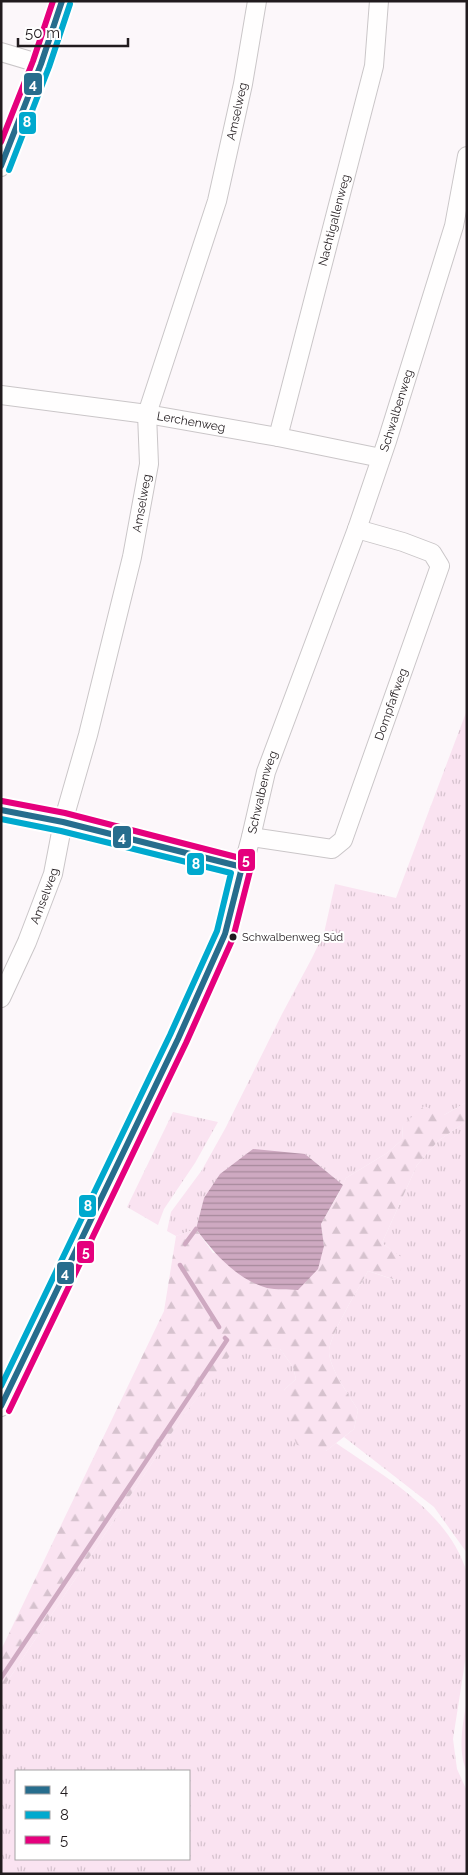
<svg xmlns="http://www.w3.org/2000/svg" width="468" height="1875" font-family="Raleway,sans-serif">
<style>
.grass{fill:url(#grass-tufts);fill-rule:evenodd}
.forest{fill:url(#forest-firs)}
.water{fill:url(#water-rules)}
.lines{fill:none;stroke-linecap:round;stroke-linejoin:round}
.stream{stroke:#cea9c1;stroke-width:4.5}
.minor-casing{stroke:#cac6c8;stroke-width:20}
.minor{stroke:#fffefe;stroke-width:18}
.bus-1-casing{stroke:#fff;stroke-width:10}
.bus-2-casing{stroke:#fff;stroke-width:10}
.bus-3-casing{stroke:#fff;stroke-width:10}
.bus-1{stroke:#276d8d;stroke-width:6}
.bus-2{stroke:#00a9ce;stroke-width:6}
.bus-3{stroke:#e5007d;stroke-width:6}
.bus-dot{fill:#211b1e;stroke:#fff;stroke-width:2}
.labels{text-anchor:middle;stroke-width:4;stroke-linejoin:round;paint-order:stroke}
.bus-label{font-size:11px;fill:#211b1e;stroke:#fff;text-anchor:start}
.street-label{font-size:12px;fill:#211b1e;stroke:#fff}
.line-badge{stroke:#fff;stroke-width:2}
.badge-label{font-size:14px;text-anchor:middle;font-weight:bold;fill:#fff}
</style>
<defs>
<pattern id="grass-tufts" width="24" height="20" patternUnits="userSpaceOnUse" patternTransform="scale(1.25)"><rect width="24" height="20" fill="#fae3f1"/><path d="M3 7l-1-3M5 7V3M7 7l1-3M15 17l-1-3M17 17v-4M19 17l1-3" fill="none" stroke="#d6c2ce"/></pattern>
<pattern id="forest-firs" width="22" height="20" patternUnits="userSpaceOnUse" patternTransform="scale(1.25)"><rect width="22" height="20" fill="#fae3f1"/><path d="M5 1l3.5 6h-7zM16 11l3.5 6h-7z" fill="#d6c2ce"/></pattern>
<pattern id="water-rules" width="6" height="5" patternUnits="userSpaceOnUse" patternTransform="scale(1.25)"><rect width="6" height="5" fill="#cea9c1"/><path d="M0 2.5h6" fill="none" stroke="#a7899c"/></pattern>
</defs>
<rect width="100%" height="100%" fill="#fcf7fa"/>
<!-- grass -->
<g class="grass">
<path d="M467 710V1102L444 1115 403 1125 402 1140 387 1153 346 1178 343 1185 305 1154 204 1198 196 1229 176 1236 167 1231 171 1212 202 1170 226 1127 282 1014 312 958 324 933 335 884 396 898Z"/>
<path d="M173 1112 218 1122 195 1163 164 1209 158 1225 127 1207Z"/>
<path d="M467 1121V1553L434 1507 344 1437 354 1429 358 1410C349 1395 329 1368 329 1351 330 1334 359 1288 368 1271L395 1280 404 1260 382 1243 417 1165 438 1141Z"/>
<path d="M236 1347 280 1349 293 1367 296 1379 284 1390 326 1451 336 1443C386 1478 448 1511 467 1573V1649L453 1739 457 1769 467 1791V1874H1V1691L183 1416ZM16 1771H189V1859H16Z"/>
<path d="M467 1700V1772C457 1750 463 1723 467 1700Z"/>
</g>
<!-- forest -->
<path class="forest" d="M467 1102V1121L438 1141 417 1165 382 1243 405 1260 396 1280 368 1271C359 1288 330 1334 329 1351 329 1368 349 1395 358 1410L354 1429 326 1451 297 1445 293 1436 284 1390 296 1379 293 1367 280 1349 236 1348 183 1416 1 1691V1650L164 1311 176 1236 196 1229 213 1253 324 1246 321 1224 338 1195 346 1178 387 1153 402 1140 403 1125 424 1106 444 1115Z"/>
<!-- water -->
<path class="water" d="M253 1149 305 1154 343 1185 321 1224 324 1246 318 1269 298 1290C288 1289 276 1290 267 1288 236 1279 214 1253 196 1229L204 1198 220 1174Z"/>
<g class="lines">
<!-- stream -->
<g class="stream">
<path d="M185 1244 196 1229"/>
<path d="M180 1265 219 1327"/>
<path d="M1 1678 227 1340 225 1338"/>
</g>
<defs>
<g id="minor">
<path d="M1 52 41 64"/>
<path d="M1 167 41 64 62 1"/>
<path id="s1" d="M1 395 147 414 278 437 381 458"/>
<path id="s2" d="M278 437 374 66 379 1"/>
<path d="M1 810 23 813 63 822 242 867"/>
<path id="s3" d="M251 837 332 849 343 840 440 566 432 553 403 542 357 529"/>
<path id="s4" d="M1 998 27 942 53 874 63 822 88 735 132 557 149 464 147 414 217 201 243 84 257 1"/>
<path id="s5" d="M1 1407 178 1039 225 934 251 837 266 772 357 529 387 441 454 226 467 156"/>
</g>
</defs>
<!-- minor casing -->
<use href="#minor" class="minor-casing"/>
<!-- minor -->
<use href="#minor" class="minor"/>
<defs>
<g id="bus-1">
<path d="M1 166 41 64 62 1"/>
<path d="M1 810 63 822 242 867"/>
<path d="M1 1406 178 1039 225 934 242 867"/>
</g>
<g id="bus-2">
<path d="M9 170 49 67 70 4"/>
<path d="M1 819 61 831 231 873 217 931 170 1035 1 1386"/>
</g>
<g id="bus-3">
<path d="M1 142 33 61 53 1"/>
<path d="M2 801 65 813 244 859 248 861 251 867 233 938 186 1043 9 1411"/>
</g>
</defs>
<!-- bus-1 casing -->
<use href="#bus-1" class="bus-1-casing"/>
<!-- bus-2 casing -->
<use href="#bus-2" class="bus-2-casing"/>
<!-- bus-3 casing -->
<use href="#bus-3" class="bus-3-casing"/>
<!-- bus-1 -->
<use href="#bus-1" class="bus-1"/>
<!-- bus-2 -->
<use href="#bus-2" class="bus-2"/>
<!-- bus-3 -->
<use href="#bus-3" class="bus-3"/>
</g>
<!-- markers -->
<circle class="bus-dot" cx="233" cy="937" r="4.5"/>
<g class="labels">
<!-- bus labels -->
<g class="bus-label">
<text x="242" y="941">Schwalbenweg Süd</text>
</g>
<!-- street labels -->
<g class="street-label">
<text dy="4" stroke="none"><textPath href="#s4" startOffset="922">Amselweg</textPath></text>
<text dy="4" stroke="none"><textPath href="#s2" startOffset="224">Nachtigallenweg</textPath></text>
<text dy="4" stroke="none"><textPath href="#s5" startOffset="1075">Schwalbenweg</textPath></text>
<text dy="4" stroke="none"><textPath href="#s1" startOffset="192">Lerchenweg</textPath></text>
<text dy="4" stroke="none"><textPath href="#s4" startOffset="516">Amselweg</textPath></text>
<text dy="4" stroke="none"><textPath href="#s3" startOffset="240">Dompfaffweg</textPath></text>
<text dy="4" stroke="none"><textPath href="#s5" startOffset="670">Schwalbenweg</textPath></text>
<text dy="4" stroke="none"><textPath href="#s4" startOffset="111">Amselweg</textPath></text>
</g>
</g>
<g class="line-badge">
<rect x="23" y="72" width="20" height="24" rx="5" fill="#276d8d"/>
<rect x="18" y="111" width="19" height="24" rx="5" fill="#00a9ce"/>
<rect x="112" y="825" width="20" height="24" rx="5" fill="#276d8d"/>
<rect x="237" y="848" width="19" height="24" rx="5" fill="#e5007d"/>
<rect x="186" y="852" width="19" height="24" rx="5" fill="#00a9ce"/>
<rect x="78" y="1194" width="19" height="24" rx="5" fill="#00a9ce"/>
<rect x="76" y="1240" width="19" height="24" rx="5" fill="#e5007d"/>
<rect x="56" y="1261" width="19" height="24" rx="5" fill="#276d8d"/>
</g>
<g class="badge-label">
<text x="33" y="89">4</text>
<text x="27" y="127">8</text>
<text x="122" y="842">4</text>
<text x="246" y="865">5</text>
<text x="196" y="869">8</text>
<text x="88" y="1211">8</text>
<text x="86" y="1257">5</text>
<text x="65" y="1278">4</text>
</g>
<!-- border -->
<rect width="468" height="1875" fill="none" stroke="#211b1e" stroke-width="5"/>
<!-- legend -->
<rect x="15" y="1770" width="175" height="90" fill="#ffffff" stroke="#a6a4a5"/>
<rect x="25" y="1786" width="25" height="8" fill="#276d8d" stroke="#a6a4a5"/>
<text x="60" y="1795" font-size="15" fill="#211b1e">4</text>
<rect x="25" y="1811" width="25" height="8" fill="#00a9ce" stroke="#a6a4a5"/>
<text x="60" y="1820" font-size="15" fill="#211b1e">8</text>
<rect x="25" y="1836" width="25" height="8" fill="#e5007d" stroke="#a6a4a5"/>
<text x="60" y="1845" font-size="15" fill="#211b1e">5</text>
<!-- scale -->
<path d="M18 38v8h110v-8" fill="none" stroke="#211b1e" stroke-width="2.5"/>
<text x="25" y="38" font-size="15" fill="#211b1e" stroke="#ffffff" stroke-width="4" paint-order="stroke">50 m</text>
</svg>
